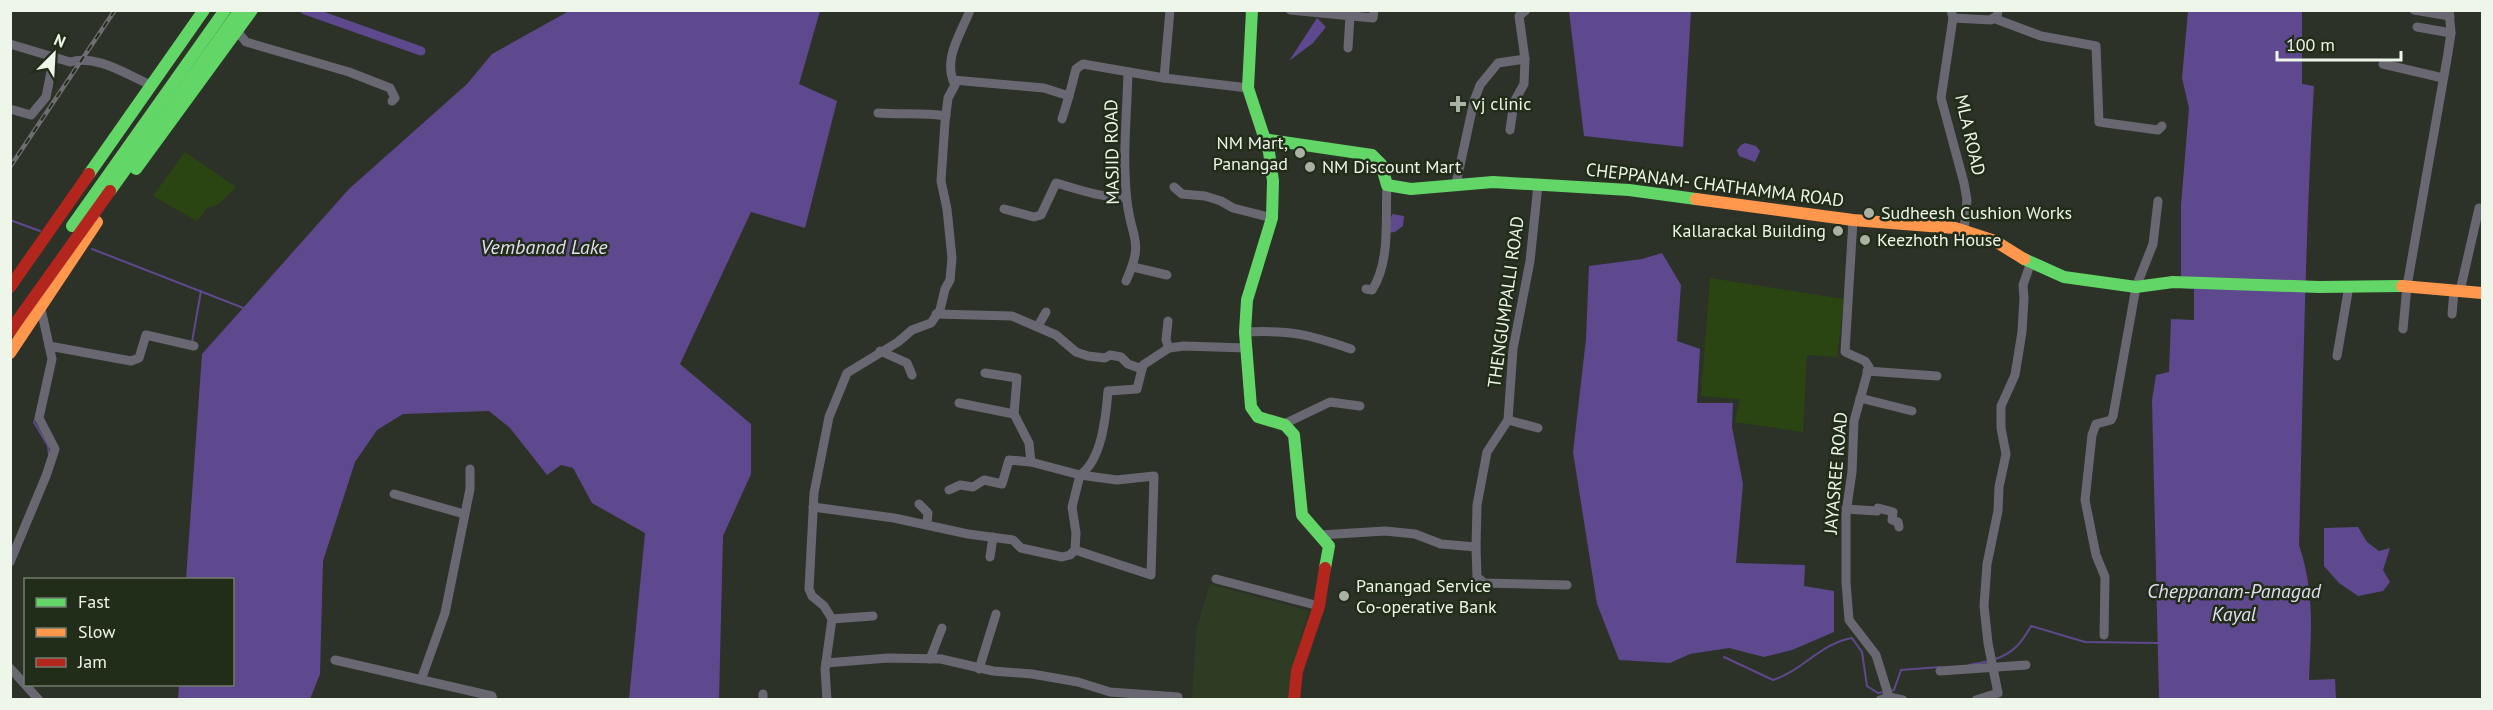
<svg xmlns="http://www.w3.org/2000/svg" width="2493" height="710" font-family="'PT Sans',sans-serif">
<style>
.built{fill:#2e3c24}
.green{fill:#2b4512}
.water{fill:#5e498f}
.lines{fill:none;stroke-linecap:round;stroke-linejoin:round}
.stream{stroke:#5e498f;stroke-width:2}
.canal{stroke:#5e498f;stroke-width:9}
.street{stroke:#696872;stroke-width:9}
.fast{stroke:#63d668;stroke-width:12}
.slow{stroke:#ff974d;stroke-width:12}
.jam{stroke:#b3261e;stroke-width:12}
.rail-casing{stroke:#6e6e72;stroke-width:4.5}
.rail{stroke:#212c19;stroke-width:2;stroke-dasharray:7;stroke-linecap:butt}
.poi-dot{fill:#aab1a5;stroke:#212c19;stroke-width:2}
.labels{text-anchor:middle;stroke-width:5;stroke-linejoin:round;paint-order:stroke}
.poi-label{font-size:18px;fill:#eef5e9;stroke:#212c19;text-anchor:start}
.street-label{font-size:18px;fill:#eef5e9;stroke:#212c19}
.water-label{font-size:20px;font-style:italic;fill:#e1ddf3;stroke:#212c19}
</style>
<rect width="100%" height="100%" fill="#2c3227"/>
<!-- built -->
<path class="built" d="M1210 584 1309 611 1296 655 1289 699 1192 700 1196 631Z"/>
<!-- green -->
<g class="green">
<path d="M185 152 236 187 219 204 207 208 197 221 153 196Z"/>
<path d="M1710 278 1844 299 1837 357 1807 355 1803 432 1735 422 1740 399 1701 396Z"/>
</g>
<!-- water -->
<g class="water">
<path d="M569 11H820L799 84 837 101 805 228 751 212 680 364 751 424V474L723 536 719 699H629L645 533 592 503 573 468 561 465 547 475 510 428 489 411 403 414 377 430 355 462 323 561 320 674 310 699H178L179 685 232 684V580L186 579 202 354 349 189 467 84 492 54Z"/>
<path d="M1569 11H1691L1683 147 1584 136Z"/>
<path d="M2188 11H2302V84L2314 86C2305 239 2303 392 2299 545 2315 593 2311 630 2309 680L2335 679 2336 699H2159L2152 400 2156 375 2169 372 2171 319 2194 320V289L2181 288V205L2189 108 2182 78Z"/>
<path d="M1317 18 1326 27 1313 43 1289 61Z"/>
<path d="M1745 143 1756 146 1760 151 1755 162 1739 156 1737 150 1741 145Z"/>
<path d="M1392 214 1404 216 1403 226 1395 232 1387 233Z"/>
<path d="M1662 253 1681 285 1677 341 1700 349 1697 403H1733L1732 427 1743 484 1736 563 1805 565 1804 586 1834 591V632L1792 650 1764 657 1729 648 1690 654 1670 663 1619 660 1597 604 1573 452 1586 339 1589 266 1642 259Z"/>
<path d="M2358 527 2367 542 2379 551 2390 548 2383 570 2390 582 2383 591 2358 596 2339 583 2324 566V528Z"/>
</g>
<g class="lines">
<!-- stream -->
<g class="stream">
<path d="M10 220 40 231"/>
<path d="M92 249 246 309"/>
<path d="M192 342 201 291"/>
<path d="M36 417 34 422 48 446 49 455"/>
<path d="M1724 657 1773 680C1802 671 1821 643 1852 638L1862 652 1867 686 1878 693 1885 692"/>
<path d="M1995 659C2014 653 2022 642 2031 626L2085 642 2158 643"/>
<path d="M1969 665 1990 661"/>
<path d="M1891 691 1894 690 1901 670 1940 667"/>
</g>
<!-- canal -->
<path class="canal" d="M305 10 421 51"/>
<!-- street -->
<g class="street">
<path d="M1290 10 1373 18 1374 10"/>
<path d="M1951 10 1953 18 1941 98 1964 183 1967 200 1964 231"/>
<path d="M2414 10 2450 16"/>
<path d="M1953 18 1991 20 1997 16 1998 10"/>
<path d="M1993 18 2041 36 2096 46 2099 122 2158 130 2162 126"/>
<path d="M2417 27 2451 33"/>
<path d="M237 31 246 42 349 72 390 88 395 98 392 101"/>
<path d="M10 44 70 62C97 54 127 75 151 85"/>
<path d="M1348 48 1350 16"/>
<path d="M2383 64 2443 78"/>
<path d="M1164 78 1170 10"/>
<path d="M953 80 1044 88 1069 96 1076 69 1083 64 1164 78 1248 88"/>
<path d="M10 109 31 115 46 97 54 57"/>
<path d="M878 113C902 115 922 112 946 116"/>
<path d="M1062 119 1069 96"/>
<path d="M1510 130 1514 102 1524 84 1525 59 1519 16 1526 10"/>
<path d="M1456 184 1474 101 1480 85 1498 63 1525 59"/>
<path d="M1174 187 1182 194 1205 196 1221 201 1233 208 1272 218"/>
<path d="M1004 209 1034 217 1041 215 1056 183C1080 190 1102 198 1126 197"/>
<path d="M1853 220 1845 352 1865 361 1869 367 1854 421 1852 472 1846 513V582L1849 620 1876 655 1889 697"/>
<path d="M1133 267 1167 275"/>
<path d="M1126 281C1145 239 1131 240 1127 201 1122 159 1127 114 1128 72"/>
<path d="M1366 289 1372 290C1391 261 1385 218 1387 185"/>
<path d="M2460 291 2479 208"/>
<path d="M936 314 1012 316 1056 335 1076 352 1088 356 1105 358 1110 355 1121 357 1128 364 1142 369"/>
<path d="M2452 314 2454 291"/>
<path d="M1168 321 1166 340 1169 348"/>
<path d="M1038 326 1046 312"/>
<path d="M2403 329 2407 286 2448 53 2451 33 2449 10"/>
<path d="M1245 332C1290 330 1308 334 1351 349"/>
<path d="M49 346 131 361 139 358 146 335 194 346"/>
<path d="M880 351 907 363 912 375"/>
<path d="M2337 356 2349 286"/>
<path d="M1867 371 1937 376"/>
<path d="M985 373 1017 378 1014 414 1029 443 1031 462 1080 475 1117 480 1154 476 1151 575 1075 550"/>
<path d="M1860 398 1912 411"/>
<path d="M959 403 1014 414"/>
<path d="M1508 420 1538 428"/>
<path d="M1284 424 1330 402 1360 406"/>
<path d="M949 490 960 485 973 487 984 480 1002 484 1009 460 1031 462"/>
<path d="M394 494 464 514"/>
<path d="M919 504 928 513 927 523"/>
<path d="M813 507 894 518 968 534 1013 540 1021 548 1062 557 1070 555 1075 550 1076 533 1072 507 1080 475C1102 460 1106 416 1108 391L1137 389 1143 365 1169 348 1184 346 1246 348"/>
<path d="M1846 509 1877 511 1878 508 1893 512 1892 520 1898 522 1899 527"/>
<path d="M1320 535 1385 531 1415 534 1441 544 1476 547 1477 505 1487 452 1508 420 1513 349 1530 261 1538 185"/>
<path d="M1476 547 1477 577 1484 583 1567 585"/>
<path d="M990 557 993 537"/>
<path d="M10 562 46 476 55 449 39 418 52 359 41 309"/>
<path d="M1216 579 1319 606"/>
<path d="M832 619 873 616"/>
<path d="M2104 635 2105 577 2096 555 2085 500 2092 435 2096 424 2111 420 2113 416 2136 287 2153 244 2158 201"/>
<path d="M930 659 942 628"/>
<path d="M335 660 492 696 493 700"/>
<path d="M826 663 888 658 941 659 993 671 1032 674 1078 682 1110 692 1178 697"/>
<path d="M10 668 39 700"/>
<path d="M979 669 996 614"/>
<path d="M1940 671 2026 665"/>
<path d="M421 680 445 613 470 489V469"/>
<path d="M763 694V700"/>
<path d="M827 700 825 669 832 619 824 606 812 596 809 589 814 493 829 417 847 373 898 342 912 330 931 323 940 310 945 289 950 280 952 258 947 209 941 181 945 122 948 98 955 85C942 59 961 34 970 10"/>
<path d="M1880 700 1889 697 1903 700"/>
<path d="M1976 700 1998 693 1988 643 1984 606 1987 564 1998 511 1999 487 2006 454 2001 428V406L2015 375 2022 332 2024 298 2023 285 2031 262"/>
</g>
<!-- fast -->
<g class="fast">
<path d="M1252 10 1248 88 1269 152 1273 181 1272 218 1247 300 1245 332 1251 407 1258 417 1285 425 1294 435 1302 515 1329 546 1325 568"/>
<path d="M1263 139 1372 155 1381 164 1387 185 1411 189 1493 182 1629 190 1696 199"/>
<path d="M136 169 252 10"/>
<path d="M89 174 204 10"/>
<path d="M110 191 240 10"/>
<path d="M72 226 225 10"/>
<path d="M2024 259 2064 277 2136 287 2173 282 2319 287 2402 286"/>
</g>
<!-- slow -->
<g class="slow">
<path d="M1696 199 1853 220 1955 228 1995 241 2024 259"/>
<path d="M2402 286 2482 293"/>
<path d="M10 353 97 222"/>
</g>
<!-- jam -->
<g class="jam">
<path d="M10 287 89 174"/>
<path d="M10 331 110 191"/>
<path d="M1294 700 1297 671 1319 606 1325 568"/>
</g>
<defs>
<path id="rail" d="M10 167 115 10"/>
</defs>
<!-- rail casing -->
<use href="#rail" class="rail-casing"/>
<!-- rail -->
<use href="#rail" class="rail"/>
</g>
<!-- markers -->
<g class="poi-dot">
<path d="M1455 95h6v6h6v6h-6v6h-6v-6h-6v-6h6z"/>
<circle cx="1300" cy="153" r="6"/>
<circle cx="1310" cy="167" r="6"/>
<circle cx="1869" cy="213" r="6"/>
<circle cx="1838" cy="231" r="6"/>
<circle cx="1865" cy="240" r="6"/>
<circle cx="1344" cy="596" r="6"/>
</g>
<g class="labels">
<!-- poi labels -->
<g class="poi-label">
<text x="1472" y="110">vj clinic</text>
<text x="1288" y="149" text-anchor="end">NM Mart,<tspan x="1288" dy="21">Panangad</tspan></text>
<text x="1322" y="173">NM Discount Mart</text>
<text x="1881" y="219">Sudheesh Cushion Works</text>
<text x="1826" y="237" text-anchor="end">Kallarackal Building</text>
<text x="1877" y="246">Keezhoth House</text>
<text x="1356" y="592">Panangad Service<tspan x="1356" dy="21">Co-operative Bank</tspan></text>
</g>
<!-- street labels -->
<g class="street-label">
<text transform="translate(1970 135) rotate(77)" y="6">MLA ROAD</text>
<text transform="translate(1112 152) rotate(-91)" y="6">MASJID ROAD</text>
<text transform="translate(1715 185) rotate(7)" y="6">CHEPPANAM- CHATHAMMA ROAD</text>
<text transform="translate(1506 302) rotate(-82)" y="6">THENGUMPALLI ROAD</text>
<text transform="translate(1836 473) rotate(-85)" y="6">JAYASREE ROAD</text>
</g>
<!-- water labels -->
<g class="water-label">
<text x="544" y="254">Vembanad Lake</text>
<text x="2234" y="598">Cheppanam-Panagad<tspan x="2234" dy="23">Kayal</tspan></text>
</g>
</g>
<!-- border -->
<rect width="2493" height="710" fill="none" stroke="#eef5e9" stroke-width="24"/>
<!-- legend -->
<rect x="24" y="578" width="210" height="108" fill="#212c19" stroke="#737c6c" stroke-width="1.5"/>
<rect x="36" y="598" width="30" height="9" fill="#63d668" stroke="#737c6c" stroke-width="1.5"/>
<text x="78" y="608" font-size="18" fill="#eef5e9">Fast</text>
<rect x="36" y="628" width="30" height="9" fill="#ff974d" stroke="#737c6c" stroke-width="1.5"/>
<text x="78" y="638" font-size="18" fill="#eef5e9">Slow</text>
<rect x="36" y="658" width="30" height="9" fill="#b3261e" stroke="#737c6c" stroke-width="1.5"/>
<text x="78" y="668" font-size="18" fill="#eef5e9">Jam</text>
<!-- north arrow -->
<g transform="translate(54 54) rotate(24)" stroke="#212c19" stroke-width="4.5" paint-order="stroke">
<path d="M0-4.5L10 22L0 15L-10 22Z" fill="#eef5e9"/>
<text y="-9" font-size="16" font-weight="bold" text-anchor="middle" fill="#eef5e9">N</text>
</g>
<!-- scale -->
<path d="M2277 51v9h124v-9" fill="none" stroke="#eef5e9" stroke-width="3"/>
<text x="2286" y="51" font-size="18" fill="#eef5e9" stroke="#212c19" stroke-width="4.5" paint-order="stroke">100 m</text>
</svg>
